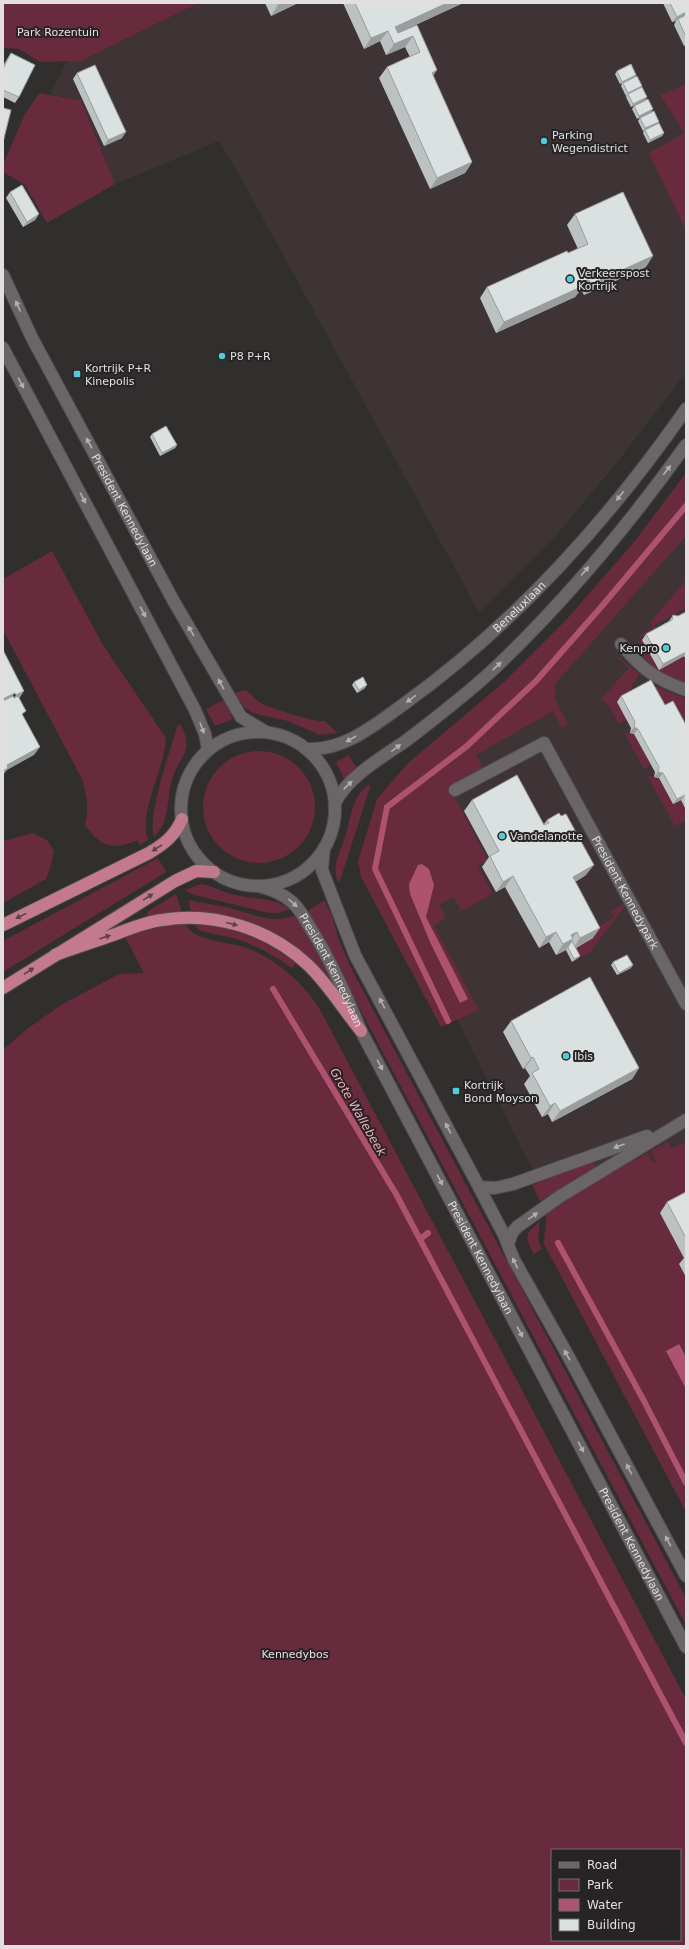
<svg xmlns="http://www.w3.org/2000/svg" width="689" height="1949" font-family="'DejaVu Sans',sans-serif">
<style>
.built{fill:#3e3436}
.green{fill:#682a3d;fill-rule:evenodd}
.water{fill:#ad536f}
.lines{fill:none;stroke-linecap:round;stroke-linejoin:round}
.stream{stroke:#ad536f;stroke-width:6}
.minor-casing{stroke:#4d4a4b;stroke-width:14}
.secondary-casing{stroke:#4d4a4b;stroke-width:14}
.motorway-casing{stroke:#4d4a4b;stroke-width:14}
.minor{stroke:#6a6667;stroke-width:12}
.secondary{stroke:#6a6667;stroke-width:12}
.motorway{stroke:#c47a8e;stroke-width:12}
.wall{fill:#bcc1c2}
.shaded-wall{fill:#999d9e}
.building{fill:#dbe0e1;stroke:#999d9e}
.oneway{fill:#b2afb0}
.oneway2{fill:#5e424a}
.poi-dot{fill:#53cbdb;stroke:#272425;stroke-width:1.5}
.labels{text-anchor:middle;stroke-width:4;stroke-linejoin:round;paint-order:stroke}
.park-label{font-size:11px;fill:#f4d9df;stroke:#272425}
.poi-label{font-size:11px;fill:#e2dfe0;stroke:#272425;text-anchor:start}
.street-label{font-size:11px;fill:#e2dfe0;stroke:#272425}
.water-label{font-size:12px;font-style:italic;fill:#f5aabd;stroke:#272425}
</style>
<rect width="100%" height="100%" fill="#312e2e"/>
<!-- built -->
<g class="built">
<path d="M199 3H686V84L660 96 684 133 686 372 619 460 558 533 479 612 242 180 219 141 115 184 81 100 50 94 67 61H81Z"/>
<path d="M686 516V1441L563 1215 528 1161 381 868 393 811Z"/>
</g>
<!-- green -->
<g class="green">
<path d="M3 3H199L81 61 40 62 19 49 3 48Z"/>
<path d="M686 84V230L649 153 684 133 660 95Z"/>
<path d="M39 93 81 100 115 184 47 223 25 185 3 172V165L24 116Z"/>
<path d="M686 473V536L555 684V699L568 725 562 728 553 711 476 755 483 768 449 786 488 860 478 866 493 894 461 911 454 897 439 905 446 918 434 926 479 1010 441 1027 361 877 358 861 377 799 407 764 505 681 567 619 634 542Z"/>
<path d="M52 551 103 645 166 738C165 769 138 811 148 840L140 845 137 840C113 852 99 846 85 825 89 808 87 795 82 779L3 630V579Z"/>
<path d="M686 581V608L655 625 656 628 639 638 638 636 653 628 650 622Z"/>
<path d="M642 640 684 656 686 660V683C664 675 642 667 638 641Z"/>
<path d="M619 657 639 674 627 695 617 702 627 720 619 724 609 705 601 699 629 668 618 658Z"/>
<path d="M650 684 686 699V738L661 711Z"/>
<path d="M244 690C254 693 253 700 261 703 273 709 313 722 325 721L337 733 320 735 288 721 252 713 241 705 234 695 235 693Z"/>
<path d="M224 700 233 719 215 726 206 709Z"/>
<path d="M180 724C185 731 187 739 186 748 184 758 176 766 173 776 166 797 171 821 154 837 147 815 170 751 177 727Z"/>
<path d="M624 732 634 734 651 765 644 769Z"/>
<circle cx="259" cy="807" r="56"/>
<path d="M348 755 358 769 344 779 336 762Z"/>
<path d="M649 776 659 778 681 800 686 810V820L675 826 648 777Z"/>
<path d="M369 784 370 787 340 881 338 882C331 863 341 852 346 834 352 814 351 798 369 784Z"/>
<path d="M33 833 47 840 54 851 51 865 46 879 3 903V841Z"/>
<path d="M158 858 166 872 3 972V941Z"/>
<path d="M201 884C214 886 224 893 236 895 255 900 273 897 290 909L278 913H268L191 894 185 890Z"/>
<path d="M176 894 182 912 149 917 147 916 148 911Z"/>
<path d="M188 900C202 903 216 905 230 908 253 914 273 925 296 915L340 996C330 984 321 971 311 960 280 927 234 915 191 911Z"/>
<path d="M323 901H325L332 916 339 940 351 968 686 1598V1625L308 911Z"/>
<path d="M624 904 625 906 590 952 578 958 573 949 597 928 614 917 611 911Z"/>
<path d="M186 924C192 941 228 942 244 947 275 958 299 979 318 1006L686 1699V1946H3V1050L27 1029 61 1005 119 974 144 973 125 937 162 926ZM552 1850H680V1940H552Z"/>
<path d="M194 924C233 926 266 940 296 963L292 968C274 955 254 944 233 938 221 935 210 934 199 930Z"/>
<path d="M668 1142 672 1148 686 1142V1357L679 1344 686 1387V1512L544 1244C544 1232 547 1224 546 1212L634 1157 636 1160 647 1153 653 1163 656 1161 651 1151Z"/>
<path d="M589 1161H592L595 1164 594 1169 540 1201 533 1187V1185Z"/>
<path d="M540 1221 538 1240 542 1249 534 1254C524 1235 525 1235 540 1221Z"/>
</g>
<!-- water -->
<g class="water">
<path d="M422 864 429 869 434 885 426 917 468 999 460 1003 430 942 410 894 409 884 418 865Z"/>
<path d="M679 1344 686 1357 685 1387 666 1351Z"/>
</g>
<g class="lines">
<!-- stream -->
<g class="stream">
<path d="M273 989 396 1194 686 1743"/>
<path d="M448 1021 375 869 387 807 467 746 536 681 602 606 686 506"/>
<path d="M420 1239 428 1233"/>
<path d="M558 1243 644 1401 686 1483"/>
</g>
<defs>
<g id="minor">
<path d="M621 644C642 669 655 679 686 690"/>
<path id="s1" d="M455 790 544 743 686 1004"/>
<path d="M479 1187 495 1188 513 1184 647 1136"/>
<path d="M508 1244 512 1233 517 1227 559 1197 686 1120"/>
</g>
<g id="secondary">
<path id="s2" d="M3 275 32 338 173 600 241 717 266 732"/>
<path d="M3 348 195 710 205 734 208 750"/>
<circle cx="258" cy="809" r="77"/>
<path id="s3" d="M308 749C344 751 376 724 404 704 515 624 608 521 686 409"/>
<path d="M335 803C347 777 384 756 407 740 438 716 470 692 498 665 567 599 630 523 686 445"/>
<path d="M324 848 322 870 355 955 479 1187 504 1235 514 1260 566 1352 686 1576"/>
<path id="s4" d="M259 886C271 890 282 893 292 902 302 911 307 923 314 934 333 965 347 997 361 1031L686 1647"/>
</g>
<g id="motorway">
<path d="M3 925 149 853C164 844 175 836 182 819"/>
<path d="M55 955C74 948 93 942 113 935 129 929 145 922 162 920 214 911 270 929 308 965 328 984 343 1009 361 1031"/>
<path d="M3 988 175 881 196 871 214 872"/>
</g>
</defs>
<!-- minor casing -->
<use href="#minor" class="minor-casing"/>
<!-- secondary casing -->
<use href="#secondary" class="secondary-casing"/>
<!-- motorway casing -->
<use href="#motorway" class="motorway-casing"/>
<!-- minor -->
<use href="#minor" class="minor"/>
<!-- secondary -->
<use href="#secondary" class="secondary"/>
<!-- motorway -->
<use href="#motorway" class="motorway"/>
</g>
<!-- wall -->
<g class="wall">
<path d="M265 3H298L271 16Z"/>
<path d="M343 3H463L398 33 417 25 433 76 472 162 465 173 430 189 379 78 387 67 410 57 405 47 386 55 380 41 364 49Z"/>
<path d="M663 3H686V45L684 46 674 25 676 21 672 22Z"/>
<path d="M11 53 19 97 15 103 3 97V66L7 59Z"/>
<path d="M617 71 636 75 635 77 642 86 640 88 647 97 645 100 631 107 626 97 627 95 626 96 621 86 622 83 620 84 615 74Z"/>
<path d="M77 73 122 138 104 146 73 79Z"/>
<path d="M634 106 653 109 651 112 637 119 632 109Z"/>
<path d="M640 118 659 122 657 124 664 133 662 136 648 143 643 133 644 131H643L638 121Z"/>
<path d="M10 192 39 214 35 220 23 227 6 198Z"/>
<path d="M575 214 646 267 584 295 582 291 579 292 575 297 496 333 480 298 487 287 578 249 567 225Z"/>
<path d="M152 434 177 445 175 448 160 456 150 437Z"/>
<path d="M686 612V660L684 656 659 670 642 640 646 634 669 621 673 615 678 616Z"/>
<path d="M354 682 365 688 357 693 352 685Z"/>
<path d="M621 696 665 705 686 725V810L681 800 673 804 659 778 654 777 655 772 634 734 630 733 631 728 617 702Z"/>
<path d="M472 800 544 824 547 820 586 875 575 882 593 938 576 948 580 956 578 958 572 962 566 950 556 955 549 942 539 948 505 887 496 892 482 867 489 857 464 811Z"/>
<path d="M613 962 631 968 617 975 611 965Z"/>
<path d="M511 1021 639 1068 632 1079 552 1122 548 1114 542 1117 524 1084 530 1076 525 1068 523 1069 503 1032Z"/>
<path d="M686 1192V1277L679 1264 684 1258 660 1213 667 1202Z"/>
</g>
<!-- shaded-wall -->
<g class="shaded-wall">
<path d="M282 3H298L271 16 278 5Z"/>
<path d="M447 3H463L390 37 395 27Z"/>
<path d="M686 12V16L678 19 676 21 672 22 677 17Z"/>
<path d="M388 31 380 41 364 49 371 38Z"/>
<path d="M413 36 405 47 386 55 394 44Z"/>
<path d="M437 70 430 81 432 73Z"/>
<path d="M636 75 634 78 620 84 622 82Z"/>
<path d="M642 86 640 89 628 94 626 96 628 93Z"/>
<path d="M647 97 645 100 631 107 633 104Z"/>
<path d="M653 109 651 112 637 119 639 116Z"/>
<path d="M659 122 657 125 643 131 645 128Z"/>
<path d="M126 132 122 138 104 146 108 140Z"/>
<path d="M664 133 662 136 648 143 650 140Z"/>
<path d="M472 162 465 173 430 189 437 178Z"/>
<path d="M39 214 35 220 23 227 27 222Z"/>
<path d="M653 256 646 267 584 295 591 284Z"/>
<path d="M589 280 582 291 579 292 575 297 496 333 504 322 581 283Z"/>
<path d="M177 445 175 448 160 456 162 453Z"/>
<path d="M686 652V653L684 656 659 670 663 664Z"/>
<path d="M367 685 365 688 357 693 359 690Z"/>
<path d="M24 691 17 702 8 706 16 695Z"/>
<path d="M15 693 7 704 3 706V699Z"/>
<path d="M634 727 638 729 634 734 630 733Z"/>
<path d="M40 747 34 755 7 770 3 775V770L7 765Z"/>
<path d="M658 772 663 773 659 778 654 777Z"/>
<path d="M685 795 681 800 673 804 677 799Z"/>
<path d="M594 865 586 875 565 888 573 877Z"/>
<path d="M513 876 505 887 496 892 503 882Z"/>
<path d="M600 928 593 938 573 949 580 938Z"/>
<path d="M556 932 549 942 539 948 546 937Z"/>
<path d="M577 932 571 940 573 939 566 950 556 955 563 944 571 935Z"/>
<path d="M580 956 578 958 572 962 574 959Z"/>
<path d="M633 965 631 968 617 975 619 973Z"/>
<path d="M533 1057 525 1068 523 1069 531 1058Z"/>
<path d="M639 1068 632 1079 552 1122 560 1111Z"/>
<path d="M555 1103 548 1114 542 1117 550 1106Z"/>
</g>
<!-- building -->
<g class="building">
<path d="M277 3H282L278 5Z"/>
<path d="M355 3H447L395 27 398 33 417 25 437 70 432 73 472 162 437 178 387 67 420 52 413 36 394 44 388 31 371 38Z"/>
<path d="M670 3H686V12L677 17Z"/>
<path d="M686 15V37L678 19Z"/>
<path d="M11 53 35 65 19 97 3 90V69Z"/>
<path d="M631 64 636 75 622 82 617 71Z"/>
<path d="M95 65 126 132 108 140 77 73Z"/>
<path d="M637 76 642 86 628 93 623 83Z"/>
<path d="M642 87 647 97 633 104 628 94Z"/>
<path d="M648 99 653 109 639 116 634 106Z"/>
<path d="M3 108 11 110 3 142Z"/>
<path d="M654 111 659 122 645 128 640 118Z"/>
<path d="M659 123 664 133 650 140 645 130Z"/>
<path d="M22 185 39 214 27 222 10 192Z"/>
<path d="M623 192 653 256 591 284 589 280 581 283 583 286 504 322 487 287 567 251 568 253 588 244 575 214Z"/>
<path d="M166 426 177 445 162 453 152 434Z"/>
<path d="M686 612V652L663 664 646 634 672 620 673 615 678 616Z"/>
<path d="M3 650 24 691 16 695 15 693 3 699Z"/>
<path d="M363 677 367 685 359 690 354 682Z"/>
<path d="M651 680 665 705 673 701 686 725V797L685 795 677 799 663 773 658 772 659 767 638 729 634 727 635 722 621 696Z"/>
<path d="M13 696 14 698 18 696 26 711 22 714 40 747 7 765 8 768 3 771V701Z"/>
<path d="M517 775 544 825 549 823 547 820 559 813 561 816 566 814 594 865 573 877 600 928 580 938 577 932 571 935 573 939 563 944 556 932 546 937 513 876 503 882 490 856 499 851 472 800Z"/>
<path d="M572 941 580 956 574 959 568 947Z"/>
<path d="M627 955 633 965 619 973 613 962Z"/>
<path d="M590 977 639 1068 560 1111 555 1103 550 1106 532 1073 539 1069 533 1057 531 1058 511 1021Z"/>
<path d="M686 1192V1238L667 1202Z"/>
</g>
<!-- one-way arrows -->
<defs><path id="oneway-solid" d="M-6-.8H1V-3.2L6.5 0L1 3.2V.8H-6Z"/></defs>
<g class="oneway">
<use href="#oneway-solid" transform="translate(18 306) rotate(-114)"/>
<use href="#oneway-solid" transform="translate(21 383) rotate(62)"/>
<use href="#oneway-solid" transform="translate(89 443) rotate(-119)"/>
<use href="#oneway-solid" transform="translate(667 470) rotate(-52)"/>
<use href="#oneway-solid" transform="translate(620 496) rotate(128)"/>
<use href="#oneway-solid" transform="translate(83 498) rotate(62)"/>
<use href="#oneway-solid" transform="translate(585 571) rotate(-50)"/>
<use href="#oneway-solid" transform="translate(143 612) rotate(62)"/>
<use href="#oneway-solid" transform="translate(191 631) rotate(-121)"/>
<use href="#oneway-solid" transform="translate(497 666) rotate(-43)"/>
<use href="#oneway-solid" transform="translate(221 684) rotate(-119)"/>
<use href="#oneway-solid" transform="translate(411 699) rotate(144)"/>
<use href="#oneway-solid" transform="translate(202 728) rotate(69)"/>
<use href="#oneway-solid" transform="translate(351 739) rotate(150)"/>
<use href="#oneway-solid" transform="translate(396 748) rotate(-37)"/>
<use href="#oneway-solid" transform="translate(348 785) rotate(-43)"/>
<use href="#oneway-solid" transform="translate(293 903) rotate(42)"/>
<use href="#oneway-solid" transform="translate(382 1003) rotate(-118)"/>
<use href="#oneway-solid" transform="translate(380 1065) rotate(62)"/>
<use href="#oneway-solid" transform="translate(448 1128) rotate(-118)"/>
<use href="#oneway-solid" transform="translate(619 1146) rotate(160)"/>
<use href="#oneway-solid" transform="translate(440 1180) rotate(62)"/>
<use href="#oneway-solid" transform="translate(533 1216) rotate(-35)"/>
<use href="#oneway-solid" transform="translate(515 1263) rotate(-116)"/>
<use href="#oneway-solid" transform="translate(520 1332) rotate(62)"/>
<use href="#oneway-solid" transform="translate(567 1355) rotate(-119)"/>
<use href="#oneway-solid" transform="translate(581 1447) rotate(62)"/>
<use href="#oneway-solid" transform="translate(629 1469) rotate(-118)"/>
<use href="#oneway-solid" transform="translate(668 1541) rotate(-118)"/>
</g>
<g class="oneway2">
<use href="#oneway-solid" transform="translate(157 848) rotate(148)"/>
<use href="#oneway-solid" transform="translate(148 897) rotate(-32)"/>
<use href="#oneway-solid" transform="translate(21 916) rotate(154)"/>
<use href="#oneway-solid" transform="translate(232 924) rotate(14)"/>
<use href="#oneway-solid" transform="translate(105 937) rotate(-19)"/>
<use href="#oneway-solid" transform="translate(29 971) rotate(-33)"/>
</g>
<!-- markers -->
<g class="poi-dot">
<circle cx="544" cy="141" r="4"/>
<circle cx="570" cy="279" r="4"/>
<circle cx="222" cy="356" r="4"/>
<rect x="73" y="370" width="8" height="8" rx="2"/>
<circle cx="666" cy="648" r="4"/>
<circle cx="502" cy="836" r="4"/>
<circle cx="566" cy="1056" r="4"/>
<rect x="452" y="1087" width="8" height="8" rx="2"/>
</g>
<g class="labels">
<!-- park labels -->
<g class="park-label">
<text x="58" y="36">Park Rozentuin</text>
<text x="295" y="1658">Kennedybos</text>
</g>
<!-- poi labels -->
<g class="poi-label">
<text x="552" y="139">Parking<tspan x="552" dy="13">Wegendistrict</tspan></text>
<text x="578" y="277">Verkeerspost<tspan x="578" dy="13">Kortrijk</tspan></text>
<text x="230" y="360">P8 P+R</text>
<text x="85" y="372">Kortrijk P+R<tspan x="85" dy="13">Kinepolis</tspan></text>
<text x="658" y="652" text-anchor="end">Kenpro</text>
<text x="510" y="840">Vandelanotte</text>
<text x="574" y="1060">Ibis</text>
<text x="464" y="1089">Kortrijk<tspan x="464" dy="13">Bond Moyson</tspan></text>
</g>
<!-- street labels -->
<g class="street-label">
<text dy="4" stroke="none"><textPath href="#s2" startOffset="265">President Kennedylaan</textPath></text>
<text dy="4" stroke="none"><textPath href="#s3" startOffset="259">Beneluxlaan</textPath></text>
<text dy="4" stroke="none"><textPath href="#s1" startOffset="271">President Kennedypark</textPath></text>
<text dy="4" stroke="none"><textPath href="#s4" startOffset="116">President Kennedylaan</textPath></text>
<text dy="4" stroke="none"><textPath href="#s4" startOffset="440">President Kennedylaan</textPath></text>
<text dy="4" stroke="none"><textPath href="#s4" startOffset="764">President Kennedylaan</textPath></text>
</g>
<!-- water labels -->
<g class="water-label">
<text transform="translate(358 1112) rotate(60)" y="4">Grote Wallebeek</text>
</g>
</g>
<!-- border -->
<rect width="689" height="1949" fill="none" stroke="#e2dfe0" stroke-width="8"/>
<!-- legend -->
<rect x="551" y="1849" width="130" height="92" fill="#272425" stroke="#726f70"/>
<rect x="559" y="1862" width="20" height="6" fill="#6a6667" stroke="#726f70"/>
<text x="587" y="1869" font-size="12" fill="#e2dfe0">Road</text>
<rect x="559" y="1879" width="20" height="12" fill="#682a3d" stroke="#726f70"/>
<text x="587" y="1889" font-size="12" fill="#e2dfe0">Park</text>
<rect x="559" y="1899" width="20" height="12" fill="#ad536f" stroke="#726f70"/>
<text x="587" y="1909" font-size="12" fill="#e2dfe0">Water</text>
<rect x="559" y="1919" width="20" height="12" fill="#dbe0e1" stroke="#726f70"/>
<text x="587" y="1929" font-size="12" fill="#e2dfe0">Building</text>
</svg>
